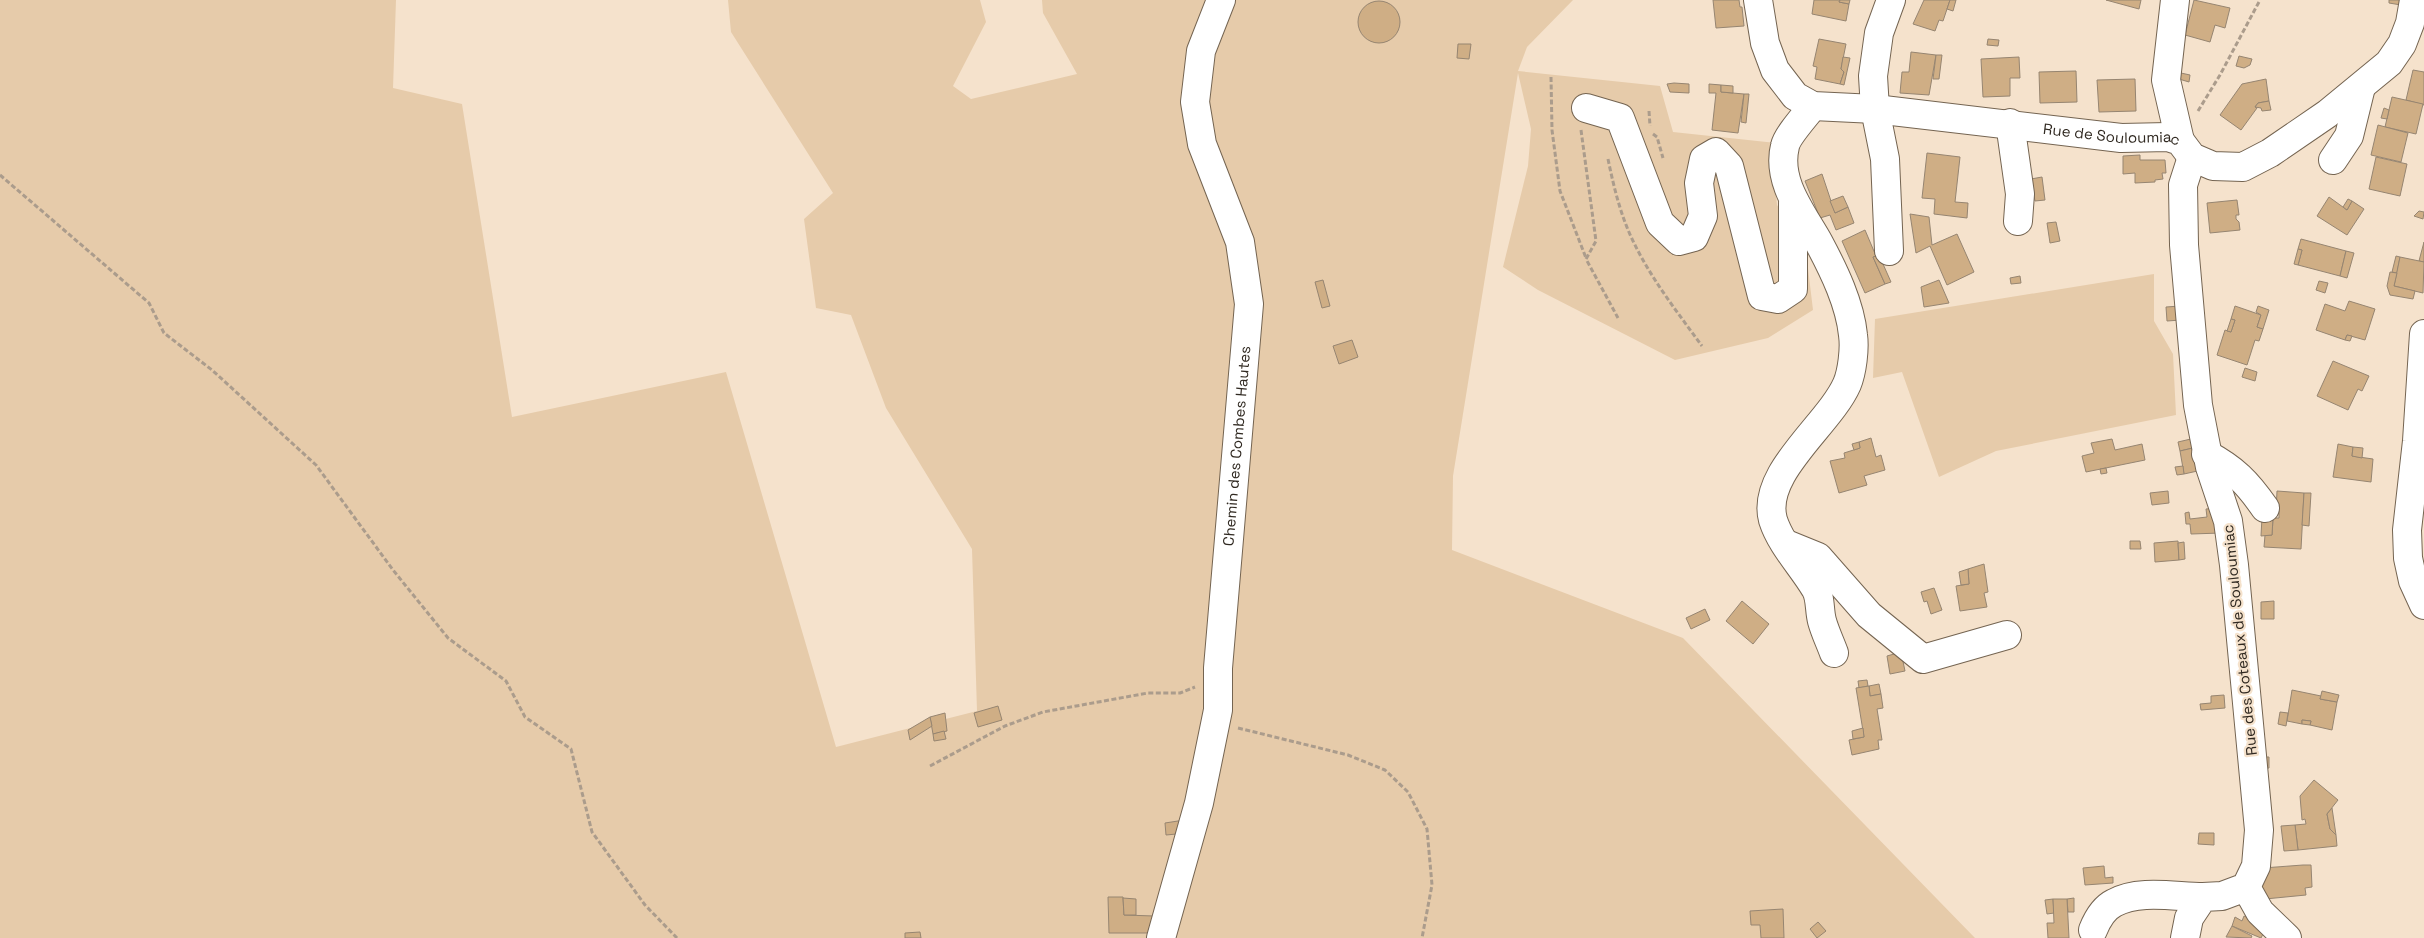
<svg xmlns="http://www.w3.org/2000/svg" width="2424" height="938" font-family="'Space Grotesk',sans-serif">
<style>
.green{fill:#e6cbaa}
.building{fill:#cfae85;stroke:#968571}
.lines{fill:none;stroke-linecap:round;stroke-linejoin:round}
.minor-casing{stroke:#746451;stroke-width:30}
.path{stroke:#ab9c8c;stroke-width:3;stroke-dasharray:5 2.5;stroke-linecap:butt}
.minor{stroke:#fff;stroke-width:28}
.labels{text-anchor:middle;stroke-width:4.5;stroke-linejoin:round;paint-order:stroke}
.street-label{font-size:15px;fill:#302921;stroke:#f5e2cc}
</style>
<rect width="100%" height="100%" fill="#f5e2cc"/>
<!-- green -->
<g class="green">
<path d="M0 0H396L393 88 462 104 512 417 726 372 836 747 977 711 972 549 886 408 851 315 816 308 804 219 833 193 731 32 728 0H980L986 22 953 86 971 99 1077 74 1043 13 1042 0H1573L1527 47 1518 71 1660 86 1673 132 1776 143 1773 162 1777 205 1803 247 1807 260 1813 310 1768 338 1675 360 1538 290 1503 267 1528 166 1531 129 1518 73 1453 476 1452 550 1683 638 1975 938H0Z"/>
<path d="M2154 274V321L2173 354 2176 415 1996 451 1939 477 1902 372 1873 378 1875 319Z"/>
</g>
<!-- building -->
<g class="building">
<path d="M1713 0H1739L1740 7H1742L1744 26 1716 28Z"/>
<path d="M1814 0H1840L1839 2 1849 4 1846 21 1812 14Z"/>
<path d="M1840 0H1850L1849 4 1839 2Z"/>
<path d="M1924 0H1950L1943 21 1939 20 1935 31 1913 24Z"/>
<path d="M1950 0H1956L1953 11 1947 9Z"/>
<path d="M2106 0H2141L2139 9Z"/>
<path d="M2194 0 2230 8 2225 28 2215 25 2210 42 2185 35Z"/>
<path d="M2389 0H2401V5L2389 3Z"/>
<circle cx="1379" cy="22" r="21"/>
<path d="M1819 39 1846 44 1841 69 1844 72 1840 84 1815 79 1817 67 1813 66Z"/>
<path d="M1988 39 1999 40 1998 46 1987 45Z"/>
<path d="M1458 44H1471L1469 59 1457 58Z"/>
<path d="M1911 52 1936 55 1929 95 1900 93 1902 72H1909Z"/>
<path d="M1936 55H1942L1939 79H1933Z"/>
<path d="M2239 56 2252 59 2250 65 2244 68 2236 66Z"/>
<path d="M1843 57 1850 58 1844 85 1840 84 1844 72 1841 69Z"/>
<path d="M2019 57 2020 78H2010V96L1983 97 1981 59Z"/>
<path d="M2413 70 2424 72V105L2406 100Z"/>
<path d="M2076 71 2077 102 2040 103 2039 72Z"/>
<path d="M2181 73 2190 75 2189 82 2179 79Z"/>
<path d="M2135 79 2136 111 2099 112 2097 80Z"/>
<path d="M2266 79 2269 101 2258 103 2255 107 2257 108 2241 130 2220 115 2242 84Z"/>
<path d="M1674 83 1689 84V93L1670 92 1667 84Z"/>
<path d="M1709 84 1721 85V92L1744 94 1738 133 1712 130 1716 93H1709Z"/>
<path d="M1721 85 1733 86V93L1721 92Z"/>
<path d="M1744 94H1749L1746 123 1741 122Z"/>
<path d="M2392 97 2423 104 2416 134 2385 127Z"/>
<path d="M2269 101 2271 110 2262 111 2261 108 2255 107 2258 103Z"/>
<path d="M2384 108 2389 110 2387 119 2381 118Z"/>
<path d="M2378 125 2408 133 2401 162 2371 155Z"/>
<path d="M1927 153 1960 157 1955 202 1968 203 1967 218 1934 214 1935 199 1922 198Z"/>
<path d="M2140 155V160H2165L2166 173H2162L2163 179 2155 180V182L2135 183V173L2123 174V156Z"/>
<path d="M2376 157 2407 164 2400 196 2369 189Z"/>
<path d="M1822 174 1835 213 1848 207 1854 223 1836 230 1830 215 1820 218 1805 181Z"/>
<path d="M2042 177 2045 200 2035 201 2031 179Z"/>
<path d="M1843 196 1848 207 1835 213 1830 201Z"/>
<path d="M2329 197 2347 210 2352 201 2364 209 2347 235 2317 216Z"/>
<path d="M2348 199 2352 201 2347 210 2343 207Z"/>
<path d="M2237 200 2239 215H2236V219L2239 222 2240 230 2210 233 2207 203Z"/>
<path d="M2419 211 2424 212 2423 219 2414 216Z"/>
<path d="M1910 214 1929 217 1932 245 1957 234 1974 272 1947 285 1930 246 1916 253Z"/>
<path d="M2056 222 2060 241 2050 243 2047 223Z"/>
<path d="M1865 230 1876 256 1873 257 1885 284 1865 293 1842 241Z"/>
<path d="M2301 239 2346 251 2340 276 2298 265 2302 250 2298 249Z"/>
<path d="M2424 242V262L2419 261Z"/>
<path d="M2298 249 2302 250 2298 265 2294 264Z"/>
<path d="M2346 251 2354 253 2347 278 2340 276Z"/>
<path d="M1879 255 1891 282 1885 284 1873 257Z"/>
<path d="M2396 256 2400 257 2397 273 2392 272Z"/>
<path d="M2400 257 2424 262 2423 293 2394 286Z"/>
<path d="M2390 272 2397 273 2394 286 2415 291 2413 299 2390 295 2387 286Z"/>
<path d="M2020 276 2021 283 2011 284 2010 278Z"/>
<path d="M1323 280 1330 306 1322 308 1315 282Z"/>
<path d="M1939 280 1949 303 1924 307 1921 287Z"/>
<path d="M2319 281 2328 283 2325 293 2316 290Z"/>
<path d="M2349 301 2375 309 2365 340 2347 335 2345 340 2316 330 2325 304 2345 311Z"/>
<path d="M2180 306 2181 320 2167 321 2166 307Z"/>
<path d="M2235 306 2261 315 2257 327 2263 329 2259 341 2255 340 2247 365 2217 355 2225 330 2231 332 2235 320 2231 319Z"/>
<path d="M2258 306 2269 310 2263 329 2257 327 2261 315 2256 312Z"/>
<path d="M2231 319 2235 320 2231 332 2227 331Z"/>
<path d="M2347 335 2352 336 2350 341 2345 340Z"/>
<path d="M1352 340 1358 357 1339 364 1333 346Z"/>
<path d="M2333 361 2369 376 2362 391 2358 389 2348 410 2317 396Z"/>
<path d="M2245 368 2257 372 2255 381 2242 377Z"/>
<path d="M1871 438 1876 457 1881 455 1885 470 1864 476 1867 485 1839 493 1830 461 1845 458 1844 453 1860 448 1859 442Z"/>
<path d="M2195 438 2197 447 2180 451 2178 442Z"/>
<path d="M2112 439 2115 450 2142 444 2145 460 2086 472 2082 456 2094 453 2091 443Z"/>
<path d="M1859 442 1860 448 1854 450 1852 444Z"/>
<path d="M2338 444 2353 447 2352 456 2373 459 2371 482 2333 477Z"/>
<path d="M2197 447 2202 470 2184 474 2180 451Z"/>
<path d="M2353 447 2363 448 2362 458 2352 456Z"/>
<path d="M2183 466 2184 474 2177 475 2175 467Z"/>
<path d="M2106 468 2107 473 2101 474 2100 469Z"/>
<path d="M2168 491 2169 503 2152 505 2150 493Z"/>
<path d="M2277 491 2304 493 2301 549 2264 547 2265 535H2272L2273 518H2279V511H2276Z"/>
<path d="M2304 493H2311L2309 526 2302 525Z"/>
<path d="M2217 508 2221 533 2191 534 2190 524H2186L2185 513 2189 512 2190 519 2207 517 2206 509Z"/>
<path d="M2262 517 2273 518 2272 535 2261 536Z"/>
<path d="M2130 541H2140L2141 549H2130Z"/>
<path d="M2178 541 2179 560 2155 562 2154 543Z"/>
<path d="M2184 542 2185 559 2179 560 2178 543Z"/>
<path d="M1984 564 1988 592 1984 593 1987 607 1960 611 1956 586 1969 584 1968 569Z"/>
<path d="M1968 569 1969 584 1961 585 1959 572Z"/>
<path d="M1934 588 1942 610 1931 614 1927 601 1924 602 1921 592Z"/>
<path d="M1742 601 1769 624 1753 644 1726 621Z"/>
<path d="M2274 601V619H2261V602Z"/>
<path d="M1705 609 1710 620 1691 629 1686 618Z"/>
<path d="M1901 652 1905 671 1890 674 1887 656Z"/>
<path d="M1867 680 1868 686 1859 688 1858 681Z"/>
<path d="M1879 684 1881 694 1870 696 1869 686Z"/>
<path d="M1869 686 1870 696 1881 694 1883 708 1877 709 1882 740H1878L1879 749 1852 755 1849 740 1864 737 1856 688Z"/>
<path d="M2292 690 2321 696 2320 699 2337 702 2332 730 2310 725 2311 721 2302 720V724L2287 721Z"/>
<path d="M2322 691 2339 695 2337 702 2320 699Z"/>
<path d="M2224 695 2225 708 2201 710 2200 704 2211 703V696Z"/>
<path d="M998 706 1002 720 978 727 974 713Z"/>
<path d="M2280 712 2288 713 2286 726 2278 724Z"/>
<path d="M945 713 947 731 933 734 930 717Z"/>
<path d="M930 717 932 726 910 740 908 730Z"/>
<path d="M2302 720 2311 721 2310 725 2302 724Z"/>
<path d="M1863 728 1864 737 1853 739 1852 731Z"/>
<path d="M944 731 946 739 934 741 933 734Z"/>
<path d="M2260 757H2269V768L2261 769Z"/>
<path d="M2314 780 2338 800 2327 814 2330 829 2336 835 2337 846 2298 850 2295 825 2306 824 2305 819 2302 820 2300 796Z"/>
<path d="M2332 808 2336 835 2330 829 2327 814Z"/>
<path d="M1191 819 1187 833 1166 835 1165 823Z"/>
<path d="M2295 825 2298 850 2284 851 2281 826Z"/>
<path d="M2199 833H2214V845L2198 844Z"/>
<path d="M2303 865H2311L2312 887 2305 888 2306 895 2265 899 2258 878 2263 868Z"/>
<path d="M2104 866 2105 878 2113 877V883L2085 885 2083 868Z"/>
<path d="M1108 897H1123L1124 915 1154 916V933H1109Z"/>
<path d="M1123 898 1136 899V915H1124Z"/>
<path d="M2074 898V912H2068L2067 899Z"/>
<path d="M2053 899 2054 913 2047 914 2045 900Z"/>
<path d="M2053 899H2067L2069 938H2048L2047 923H2054Z"/>
<path d="M1783 909 1784 938H1761L1760 925H1751L1750 911Z"/>
<path d="M2244 916 2259 923 2265 930 2261 938 2232 926 2235 917 2242 921Z"/>
<path d="M1818 922 1826 931 1817 938 1810 929Z"/>
<path d="M2232 926 2252 936 2251 938 2226 937Z"/>
<path d="M920 932 921 938H905V933Z"/>
</g>
<g class="lines">
<defs>
<g id="minor">
<path id="s1" d="M1758 0 1765 43 1775 70 1795 96 1813 106 1875 109 2121 138 2168 137 2180 141 2192 157 2213 166 2243 167 2270 153 2327 114 2389 63 2402 44 2410 23 2414 0"/>
<path d="M2175 0 2166 80 2180 141"/>
<path d="M1813 106C1806 115 1787 136 1785 146 1776 182 1803 214 1819 243 1834 271 1850 304 1853 335 1855 349 1852 372 1847 384 1829 425 1760 473 1773 520 1781 545 1802 566 1815 588 1821 597 1819 610 1822 621 1825 632 1830 642 1834 653"/>
<path d="M1586 108 1620 118 1660 223 1679 241 1694 237 1703 216 1699 183 1704 159 1716 152 1729 166 1762 296 1778 299 1793 289V203"/>
<path d="M2010 123 2020 194 2018 221"/>
<path d="M2333 160 2349 136 2361 87"/>
<path d="M1889 251 1885 159 1875 109 1873 76 1879 33 1891 0"/>
<path d="M2424 334 2417 441 2407 530 2408 558 2413 581 2424 605"/>
<path d="M2206 454C2234 469 2247 482 2265 508"/>
<path d="M1786 544 1818 557 1869 615 1923 659 2007 635"/>
<path d="M2246 887 2260 912 2287 938"/>
<path d="M2093 930C2097 920 2104 908 2114 903 2139 889 2176 897 2203 897"/>
<path id="s2" d="M1161 938 1199 803 1218 710V668L1249 304 1240 242 1202 144 1195 102 1201 51 1221 0"/>
<path d="M2185 938 2189 918 2203 897 2222 896 2246 887 2256 866 2259 830 2234 565 2228 521 2210 467 2198 405 2184 245 2183 185 2192 157"/>
</g>
</defs>
<!-- minor casing -->
<use href="#minor" class="minor-casing"/>
<!-- path -->
<g class="path">
<path d="M1551 77 1552 130 1560 191 1586 258"/>
<path d="M1649 111 1650 126"/>
<path d="M2198 111 2220 75 2260 0"/>
<path d="M1581 130 1596 241 1586 259 1618 318"/>
<path d="M1653 134 1657 137 1663 158"/>
<path d="M1608 159C1614 188 1621 217 1634 243 1652 280 1678 313 1702 346"/>
<path d="M0 175 149 303 164 333 212 370 316 465 393 570 448 638 506 681 525 717 571 749 592 832 645 905 677 938"/>
<path d="M1238 728 1348 755 1385 770 1408 792 1427 829 1432 885 1422 938"/>
<path d="M930 766 1005 726 1043 712 1148 693H1180L1195 687"/>
</g>
<!-- minor -->
<use href="#minor" class="minor"/>
</g>
<g class="labels">
<!-- street labels -->
<g class="street-label">
<text dy="5" stroke="none"><textPath href="#s1" startOffset="426">Rue de Souloumiac</textPath></text>
<text dy="5" stroke="none"><textPath href="#s2" startOffset="500">Chemin des Combes Hautes</textPath></text>
<text transform="translate(2240 640) rotate(-96)" y="5">Rue des Coteaux de Souloumiac</text>
</g>
</g>
</svg>
